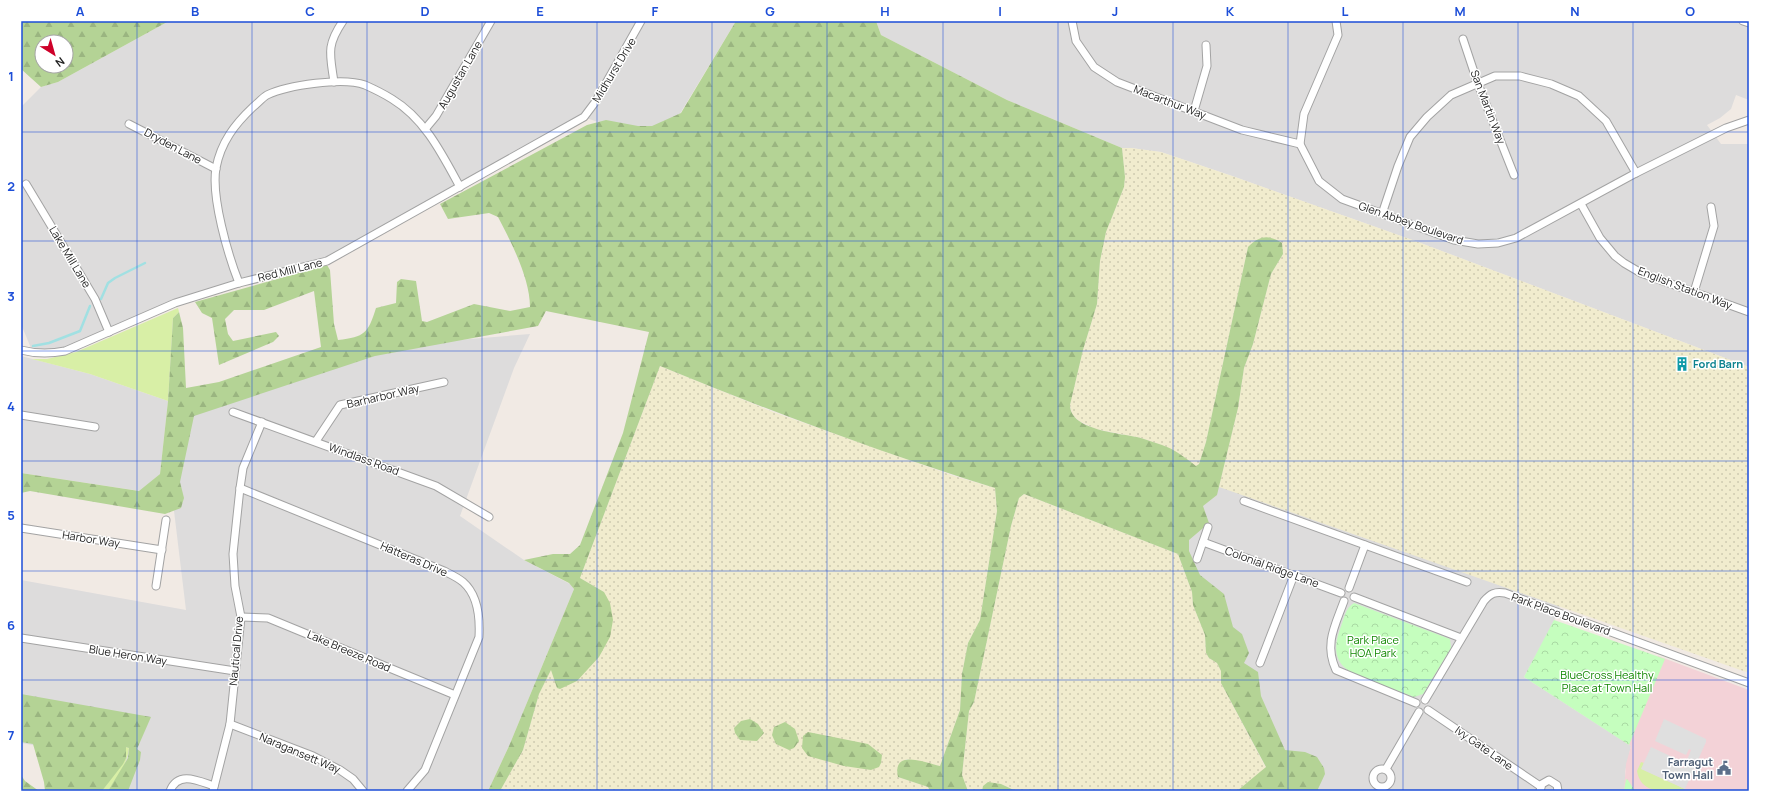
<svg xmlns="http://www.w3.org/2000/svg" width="1770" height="812" font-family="Manrope,sans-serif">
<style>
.residential{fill:#dddcdc}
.commercial{fill:#f3d2d7}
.farmland{fill:url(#farmland-dots)}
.grass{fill:#d8efa6}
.forest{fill:url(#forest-firs);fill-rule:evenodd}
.park{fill:url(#park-crowns)}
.parking{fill:#dfdfdf}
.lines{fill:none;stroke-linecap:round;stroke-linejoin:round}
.stream{stroke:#a1e0e2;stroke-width:2.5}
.street-casing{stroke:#a3a3a3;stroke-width:9}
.street{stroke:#fff;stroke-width:7}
.grid{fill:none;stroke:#1d4ed8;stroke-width:1;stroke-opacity:0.55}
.labels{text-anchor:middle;stroke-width:3;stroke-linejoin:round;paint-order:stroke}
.street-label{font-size:11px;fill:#1f1f1f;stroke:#fff}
.culture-label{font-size:11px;font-weight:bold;fill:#0d838f;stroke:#fff;text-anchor:start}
.park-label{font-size:11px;fill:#128802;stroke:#fff}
.service-label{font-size:11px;font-weight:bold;fill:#4e5e75;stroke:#fff;text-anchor:end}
.neatline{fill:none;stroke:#1d4ed8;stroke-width:1.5}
.grid-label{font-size:13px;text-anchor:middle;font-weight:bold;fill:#1d4ed8}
</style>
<defs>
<pattern id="farmland-dots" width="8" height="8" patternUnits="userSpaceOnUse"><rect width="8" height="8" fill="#f1ecce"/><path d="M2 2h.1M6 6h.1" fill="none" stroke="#cecab0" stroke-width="1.8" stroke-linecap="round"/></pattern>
<pattern id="forest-firs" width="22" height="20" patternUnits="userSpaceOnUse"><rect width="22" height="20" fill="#b4d395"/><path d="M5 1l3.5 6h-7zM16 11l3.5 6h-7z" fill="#9ab580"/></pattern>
<pattern id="park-crowns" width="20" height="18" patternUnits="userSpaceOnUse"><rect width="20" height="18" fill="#c5febe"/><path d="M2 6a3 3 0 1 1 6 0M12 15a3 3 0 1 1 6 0" fill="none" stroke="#a9d9a3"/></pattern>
</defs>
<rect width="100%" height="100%" fill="#f1eae4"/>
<!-- residential -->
<g class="residential">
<path d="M169 21H736L661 145 584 117 327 261 204 293 65 351 33 353 21 324V107L41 87 58 82Z"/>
<path d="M876 21H1749V100L1736 95 1731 109 1720 118 1707 125 1721 144H1749V367L1418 242 1235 177 1161 152 1131 148H1122L1007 100 881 35Z"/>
<path d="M530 334 514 368 460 516 524 560 570 584 574 589 509 746 488 791H120L44 747 21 743V580L186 610 171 486 181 404 383 346Z"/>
<path d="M21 356 90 374 168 401 160 474 140 491 21 473Z"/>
<path d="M1201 480 1560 606 1552 626 1524 677 1631 746 1625 772 1626 787 1624 791H1281L1178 554Z"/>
</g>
<!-- commercial -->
<path class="commercial" d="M1658 656 1749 690V791H1624L1626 764 1631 746 1621 740Z"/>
<!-- farmland -->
<g class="farmland">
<path d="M1122 148H1131L1161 152 1235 177 1418 242 1749 367V673L1219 487 1238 408 1244 368 1253 344 1271 274 1283 254 1248 247 1206 442 1199 464 1196 467 1164 446 1141 438 1096 429 1079 421 1072 414 1070 405 1083 350 1097 304 1100 261 1106 232 1124 187 1125 177Z"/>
<path d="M660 366 773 412 954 476 995 488 997 511 980 620 968 643 962 674 960 710 940 766 906 759 898 777 928 787 930 791H500L523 750 539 694 551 670 604 592 580 578Z"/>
<path d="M1024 494 1178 554 1192 592 1193 605 1205 635 1206 653 1209 658 1217 663 1221 671V683L1266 768 1237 791H1016L1001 784 983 786 982 791H968L962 775 969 711 974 702 1011 526 1019 498Z"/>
</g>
<!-- grass -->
<g class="grass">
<path d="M178 308 179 312 173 318 168 401 90 374 32 359H47L76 352Z"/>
<path d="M126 747 129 748C127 765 117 777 108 791H102L126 758Z"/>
<path d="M1641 762 1644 763 1642 769 1685 789 1684 791C1665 791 1641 795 1637 771Z"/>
</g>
<!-- forest -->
<g class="forest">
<path d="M21 21H169L58 82 41 87 21 69ZM42 42H66V66H42Z"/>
<path d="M736 21H876L881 35 1007 100 1122 148 1125 177 1124 187 1106 232 1100 261 1097 304 1083 350 1070 405C1070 431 1122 433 1141 438 1148 440 1155 443 1162 445 1174 449 1186 458 1196 466L1199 464 1206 442 1248 247C1259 236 1268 234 1282 243L1283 254 1271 274 1253 344 1244 368 1238 408 1217 495 1203 506 1209 523 1189 540V551L1200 575 1224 594 1233 627 1242 634 1249 653 1244 663 1258 672 1261 696 1285 750 1305 752 1317 757 1324 768 1325 774 1318 789 1319 791H1237L1266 767 1221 683V671L1217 663 1209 658 1206 653 1205 635 1193 605 1192 592 1178 554 1024 494 1019 498 1011 526 974 702 969 711 962 775 968 791H930L928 787 898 777C892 749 924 762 940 766L960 710 962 674 968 643 980 620 997 511 995 488C881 453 770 411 660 366L580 578 604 592 610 603 613 620 610 637 599 657 577 681 560 689 557 688 551 670 539 694 523 750 500 791H488L509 746 574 589 569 583 524 560 553 554H570L580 545 623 433 649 332 546 311 538 326 375 356 194 416 180 482 184 498 181 508 165 514 30 491 21 493V473L139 491 160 474 168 401 173 318 179 312 183 328 186 388 219 382 321 347 314 291 264 310H234L225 319 228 334 233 341 276 332 279 336 273 342 219 365 212 318 202 313 195 302 327 265 330 270 334 324 338 340C365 337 368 333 376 308L396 303 397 282 401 279 416 281 422 321 427 322 474 304 510 311 530 307C530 278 511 242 498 217L489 213 448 219 440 204 587 125 606 120 638 126H652L681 113Z"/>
<path d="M21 694 151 717 137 749 141 752 140 760 128 791H108L128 758 129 748 126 747V758L123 764 102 791H45L44 782 33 744 21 742Z"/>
<path d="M750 719 758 724 764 733 757 741 740 740 735 733 734 728 741 721Z"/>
<path d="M785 722 795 729 799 741 794 748 789 750 776 744 772 735 774 727Z"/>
<path d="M808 732 868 744 882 755 881 763 879 767 871 770 844 766 808 756 802 748 803 736Z"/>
<path d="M21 775 25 781 39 791H21Z"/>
<path d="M988 782 1001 784 1016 791H982L983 786Z"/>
</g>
<!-- park -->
<g class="park">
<path d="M1354 603 1450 639 1451 648 1423 694 1414 697C1401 692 1387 687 1373 682 1345 672 1328 662 1340 629 1344 619 1345 608 1354 603Z"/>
<path d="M1554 620 1665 659 1629 745 1524 677Z"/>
<path d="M1626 779 1628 780 1635 791H1624Z"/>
</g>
<!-- parking -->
<path class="parking" d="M1664 719 1706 739V742L1685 789 1641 769 1651 747 1683 762 1681 768H1684L1691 750 1689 749 1686 755 1655 741Z"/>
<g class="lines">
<!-- stream -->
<g class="stream">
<path d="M101 299 108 283 115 278 145 263"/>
<path d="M33 346 49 343 80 331 90 306"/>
</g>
<defs>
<g id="street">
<path d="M1072 21 1076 41 1094 67 1117 82 1242 130 1300 144"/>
<path d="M1336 21 1338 35 1304 114 1300 144 1319 181 1342 199 1454 240 1478 244 1498 243 1516 238 1636 173 1726 128 1749 120"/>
<path d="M1743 21 1749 23"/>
<path d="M1463 39 1478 84 1514 175"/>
<path d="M334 82C330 54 326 46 343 21"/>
<path d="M1194 111 1207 66 1206 45"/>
<path d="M129 124 216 169"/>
<path d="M426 128 436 116 491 21"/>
<path d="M26 184 95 299 109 332"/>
<path d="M1581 204 1600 238 1615 256 1624 263 1641 273 1749 312"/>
<path d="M1382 214 1398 166 1410 137 1427 117 1451 95 1495 76H1520L1551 84 1579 96 1606 121 1636 173"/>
<path d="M239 283C228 255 211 197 216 168 221 142 235 124 253 107 258 103 262 98 267 95 288 85 343 77 365 85 374 89 384 94 392 99 425 119 442 154 460 187"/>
<path d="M1694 292 1714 226 1711 207"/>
<path d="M21 350C36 354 50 354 65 351L175 303 239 283 327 261 584 117 596 101 641 21"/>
<path d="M233 412 436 486 489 517"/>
<path d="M21 415 95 427"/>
<path d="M316 441 340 405 444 382"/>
<path d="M240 488 444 571C450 574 457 577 463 582 478 595 480 619 479 637L425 770 407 791"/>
<path d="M1244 501 1467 582"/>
<path d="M21 528 162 550"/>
<path d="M1203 542 1341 593"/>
<path d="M1197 559 1208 527"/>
<path d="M156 586 166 520"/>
<path d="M1349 588 1365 545"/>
<path d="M1354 597 1461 638"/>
<path d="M1344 601C1335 626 1324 644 1336 670L1416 703"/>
<path d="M241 617 268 618 455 695"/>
<path d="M21 638 235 671"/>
<path d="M1260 663 1294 575"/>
<path d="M1425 700 1484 601C1490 594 1495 591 1505 593L1749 683"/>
<path d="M1428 710 1540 786"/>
<path d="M230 724 313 756 340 770 353 779 363 791"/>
<circle cx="1382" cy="778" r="9"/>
<path d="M1386 769 1419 712"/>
<path d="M170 791C178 770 199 781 214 786"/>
<path d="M213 791 230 724 241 617 235 586 233 554 240 488 243 468 262 422"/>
<path d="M1540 791 1542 784 1549 780 1557 785 1558 791"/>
</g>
</defs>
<!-- street casing -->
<use href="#street" class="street-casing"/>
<!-- street -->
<use href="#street" class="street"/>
</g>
<!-- grid -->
<path class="grid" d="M137 21V791M252 21V791M367 21V791M482 21V791M597 21V791M712 21V791M827 21V791M943 21V791M1058 21V791M1173 21V791M1288 21V791M1403 21V791M1518 21V791M1633 21V791M21 132H1749M21 241H1749M21 351H1749M21 461H1749M21 571H1749M21 680H1749"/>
<!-- icons -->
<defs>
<symbol id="building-bare" viewBox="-9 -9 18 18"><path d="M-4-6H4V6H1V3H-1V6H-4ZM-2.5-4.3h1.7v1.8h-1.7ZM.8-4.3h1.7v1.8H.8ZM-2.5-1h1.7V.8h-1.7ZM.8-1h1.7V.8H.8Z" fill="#0f9aa8" stroke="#fff" stroke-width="2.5" paint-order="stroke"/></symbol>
<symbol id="civic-bare" viewBox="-9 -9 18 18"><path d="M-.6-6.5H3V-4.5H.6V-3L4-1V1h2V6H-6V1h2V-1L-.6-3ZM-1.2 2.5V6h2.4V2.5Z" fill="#5c6f8a" stroke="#fff" stroke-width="2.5" paint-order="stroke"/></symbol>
</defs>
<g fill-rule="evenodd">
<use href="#building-bare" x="1672" y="354" width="20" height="20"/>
<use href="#civic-bare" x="1714" y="758" width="20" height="20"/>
</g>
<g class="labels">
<!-- street labels -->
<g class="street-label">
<text transform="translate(614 70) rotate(-59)" y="4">Midhurst Drive</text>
<text transform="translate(460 75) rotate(-60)" y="4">Augustan Lane</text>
<text transform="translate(1170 102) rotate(21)" y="4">Macarthur Way</text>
<text transform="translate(1488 107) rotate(69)" y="4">San Martin Way</text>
<text transform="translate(173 146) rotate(28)" y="4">Dryden Lane</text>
<text transform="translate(1411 223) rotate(19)" y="4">Glen Abbey Boulevard</text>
<text transform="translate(70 257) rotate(59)" y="4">Lake Mill Lane</text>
<text transform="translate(290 270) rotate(-14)" y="4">Red Mill Lane</text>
<text transform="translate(1685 288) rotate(21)" y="4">English Station Way</text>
<text transform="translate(383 396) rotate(-13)" y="4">Barharbor Way</text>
<text transform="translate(364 459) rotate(20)" y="4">Windlass Road</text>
<text transform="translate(91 539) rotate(9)" y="4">Harbor Way</text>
<text transform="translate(414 559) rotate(23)" y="4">Hatteras Drive</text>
<text transform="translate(1272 567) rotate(20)" y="4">Colonial Ridge Lane</text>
<text transform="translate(1561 614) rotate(20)" y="4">Park Place Boulevard</text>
<text transform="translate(236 651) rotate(-85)" y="4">Nautical Drive</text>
<text transform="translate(349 651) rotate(23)" y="4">Lake Breeze Road</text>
<text transform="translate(128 655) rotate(9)" y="4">Blue Heron Way</text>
<text transform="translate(1484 748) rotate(35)" y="4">Ivy Gate Lane</text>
<text transform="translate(300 753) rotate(23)" y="4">Naragansett Way</text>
</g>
<!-- culture labels -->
<g class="culture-label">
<text x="1693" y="368">Ford Barn</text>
</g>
<!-- park labels -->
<g class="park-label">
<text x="1373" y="644">Park Place<tspan x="1373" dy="13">HOA Park</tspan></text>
<text x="1607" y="679">BlueCross Healthy<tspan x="1607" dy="13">Place at Town Hall</tspan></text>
</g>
<!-- service labels -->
<g class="service-label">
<text x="1713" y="766">Farragut<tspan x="1713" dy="13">Town Hall</tspan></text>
</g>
</g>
<!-- border -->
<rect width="1770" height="812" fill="none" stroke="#ffffff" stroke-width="44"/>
<!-- north arrow -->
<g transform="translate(54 54) rotate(143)"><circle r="19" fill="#ffffff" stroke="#a5a5a5"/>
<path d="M0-3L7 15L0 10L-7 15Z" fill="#ce0029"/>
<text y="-6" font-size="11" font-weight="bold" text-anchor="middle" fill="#1f1f1f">N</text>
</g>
<rect x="22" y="22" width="1726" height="768" class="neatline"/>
<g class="grid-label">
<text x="80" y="16">A</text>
<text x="195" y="16">B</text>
<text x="310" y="16">C</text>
<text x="425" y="16">D</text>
<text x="540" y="16">E</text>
<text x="655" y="16">F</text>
<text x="770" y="16">G</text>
<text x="885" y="16">H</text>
<text x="1000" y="16">I</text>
<text x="1115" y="16">J</text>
<text x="1230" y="16">K</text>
<text x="1345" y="16">L</text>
<text x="1460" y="16">M</text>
<text x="1575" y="16">N</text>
<text x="1690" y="16">O</text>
<text x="11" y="81">1</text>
<text x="11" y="191">2</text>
<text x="11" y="301">3</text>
<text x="11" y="411">4</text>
<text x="11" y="520">5</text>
<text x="11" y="630">6</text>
<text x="11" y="740">7</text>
</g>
</svg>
